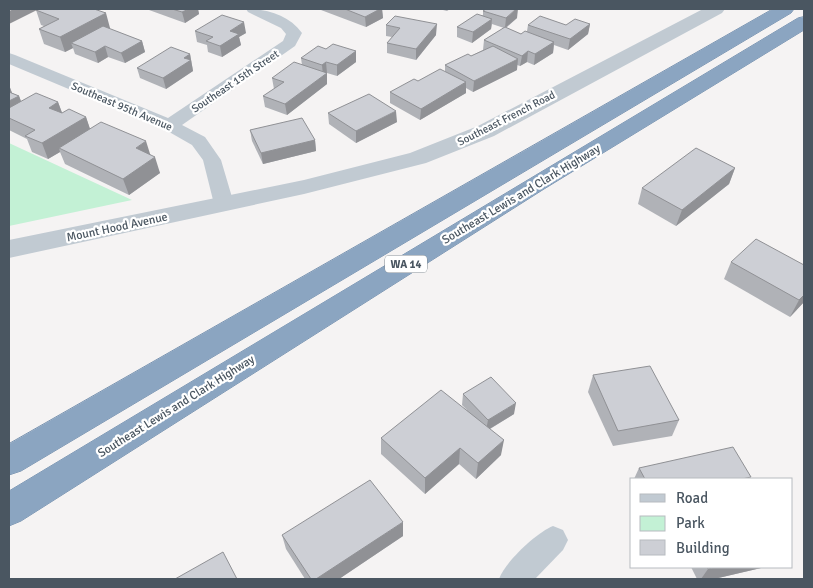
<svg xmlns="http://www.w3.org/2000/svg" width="813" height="588" font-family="Signika,sans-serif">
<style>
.green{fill:#c3f1d5}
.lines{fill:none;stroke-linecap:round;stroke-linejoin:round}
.motorway-casing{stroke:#7690ad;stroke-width:1}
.minor{fill:#c1cad2;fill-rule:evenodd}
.tertiary{fill:#c1cad2;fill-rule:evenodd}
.motorway{fill:#8ba5c1;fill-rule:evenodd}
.wall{fill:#b0b2b7}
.shaded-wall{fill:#909195}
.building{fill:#cdcfd5;stroke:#909195}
.labels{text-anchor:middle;stroke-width:4.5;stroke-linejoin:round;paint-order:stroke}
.far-street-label{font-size:11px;fill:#4a5661;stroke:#fff}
.shield{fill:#fff;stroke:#808990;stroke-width:1}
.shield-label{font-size:11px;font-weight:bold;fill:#4a5661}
.street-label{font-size:12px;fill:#4a5661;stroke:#fff}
</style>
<rect width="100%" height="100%" fill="#f5f3f3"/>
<!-- green -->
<path class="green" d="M9 143 132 200 9 226Z"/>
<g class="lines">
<defs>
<g id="motorway">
<path d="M773 9H794L791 13 21 471 9 475V444Z"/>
<path d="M804 17V30L544 189 21 521 9 526V491L798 18Z"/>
</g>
</defs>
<!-- motorway casing -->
<use href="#motorway" class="motorway-casing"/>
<!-- minor -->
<g class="minor">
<path d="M246 9C267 9 289 15 302 33L295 46 182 125 205 137 221 160 234 204 231 209 224 210 217 209 214 204 203 160 192 145 164 129 9 64V53L15 55 168 118 283 41 286 34 281 28 248 12Z"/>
<path d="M553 526 563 530 568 540 563 550 535 579H499C505 562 536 533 553 526Z"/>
</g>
<!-- tertiary -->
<path class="tertiary" d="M703 9H725L722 13 494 136 426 163 304 194 9 258V240L304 180 410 153 478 126Z"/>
<!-- motorway -->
<use href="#motorway" class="motorway"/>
</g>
<!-- wall -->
<g class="wall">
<path d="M9 9H94L110 28 109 29 142 41 145 52 125 63 108 57 98 63 75 54 73 48 65 52 44 44 39 29 44 26 41 25 36 10Z"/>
<path d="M149 9H198L199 14 185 23 149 10Z"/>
<path d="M321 9H382L383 18 366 27 321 10Z"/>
<path d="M439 9H450L447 11Z"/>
<path d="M483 11 517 18 506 28 521 34 527 31 528 25H566L590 24 588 34 568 50 554 45 553 53 534 65 527 62 520 66 517 65V70L473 92 466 88V93L420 120 390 103V92L445 72V65L471 56 483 50 484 40 504 28 492 24 491 29 472 43 457 37V27L483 15Z"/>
<path d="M386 25 436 35 416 60 387 53V43L392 37 386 36Z"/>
<path d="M195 31 246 33 239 37 241 45 222 57 208 52 207 45 197 42Z"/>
<path d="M326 49 356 51V62L337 76 327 73H326L327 84 287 115 265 107 263 96 274 89 272 78 302 65 301 58Z"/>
<path d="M190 54 193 71 166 89 140 78 137 68Z"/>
<path d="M9 85 12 93 19 96 21 101 58 102 62 113 86 117 90 129 150 154 160 173 129 195 65 164 60 152 48 159 32 152 27 139 9 130Z"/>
<path d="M328 113 397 122 356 143 329 124Z"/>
<path d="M250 130 315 140 316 151 263 164 252 141Z"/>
<path d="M735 168 729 184 676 226 638 204 642 188Z"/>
<path d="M731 262 804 265V302L790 317 724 279Z"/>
<path d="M593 375 679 420 672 436 613 446 588 392Z"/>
<path d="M463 394 514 414 490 429 501 455 476 479 459 464 425 494 381 454V438L467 410 462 405Z"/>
<path d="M639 468 750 479H634Z"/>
<path d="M282 535 403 536 339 579H305L286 549Z"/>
<path d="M691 567H762L761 568 714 579H697Z"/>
</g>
<!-- shaded-wall -->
<g class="shaded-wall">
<path d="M14 9H39L9 24V11Z"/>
<path d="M189 9H198L199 14 185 23 182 12Z"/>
<path d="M380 9H382L383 18 366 27 365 17Z"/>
<path d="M516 9H518L517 18 505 28 506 18Z"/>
<path d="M106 13 110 28 78 45 71 43 73 48 65 52 60 37Z"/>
<path d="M492 19 491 29 472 43 473 32Z"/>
<path d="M244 22 246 33 239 37 241 45 222 57 220 46 230 31Z"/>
<path d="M437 24 436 35 416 60V49Z"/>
<path d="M590 24 588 34 568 50 570 39Z"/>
<path d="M142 41 145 52 125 63 121 53Z"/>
<path d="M554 42 553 53 534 65 535 54Z"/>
<path d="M105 46 108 57 98 63 95 52Z"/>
<path d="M356 51V62L337 76V65Z"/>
<path d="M528 51 527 62 520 66 522 56Z"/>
<path d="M190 54 193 71 166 89 163 78 184 58Z"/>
<path d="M518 59 517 70 473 92 474 81Z"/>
<path d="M326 62 327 73 323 76 322 65Z"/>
<path d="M327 73V84L287 115 285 104Z"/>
<path d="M466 82V93L420 120 421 109Z"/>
<path d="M9 85 12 93 9 95Z"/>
<path d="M19 96 23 107 9 115V101Z"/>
<path d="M58 102 64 118 49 108Z"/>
<path d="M396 111 397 122 356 143V131Z"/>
<path d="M86 117 91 132 59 148 60 152 48 159 42 143Z"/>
<path d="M315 140 316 151 263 164 261 153Z"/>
<path d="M146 141 151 157 136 148Z"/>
<path d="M155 157 160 173 129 195 123 179Z"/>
<path d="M735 168 729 184 676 226 682 210Z"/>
<path d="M804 295V302L790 317 799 300Z"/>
<path d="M516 403 514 414 486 431 488 420Z"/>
<path d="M504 440 501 455 476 479 478 463Z"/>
<path d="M460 448 459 464 425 494V478Z"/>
<path d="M403 522V536L339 579H316Z"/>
<path d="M717 567H762L761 568 714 579H701L708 569Z"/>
</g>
<!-- building -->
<g class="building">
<path d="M38 9H94L106 13 60 37 39 29 59 19 36 10Z"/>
<path d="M172 9H189L182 12Z"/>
<path d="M345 9H380L365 17Z"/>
<path d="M486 9H516L506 18 483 11Z"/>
<path d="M477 14 492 19 473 32 457 27Z"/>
<path d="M222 15 244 22 230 31 239 34 220 46 206 41 213 37 195 31Z"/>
<path d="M395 16 437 24 416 49 387 43 400 28 386 25Z"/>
<path d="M540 16 566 25 575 19 590 24 570 39 528 25Z"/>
<path d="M103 26 142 41 121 53 105 46 95 52 71 43Z"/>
<path d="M505 27 521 34 525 31 554 42 535 54 528 51 522 56 484 40Z"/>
<path d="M333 44 356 51 337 65 326 62 322 65 301 58 318 46 326 49Z"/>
<path d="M493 46 518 59 474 81 445 65 468 54 471 56Z"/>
<path d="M171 47 190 54 184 58 191 60 163 78 137 68Z"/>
<path d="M294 62 327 73 285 104 263 96 284 82 272 78Z"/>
<path d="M440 69 466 82 421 109 390 92 414 79 418 81Z"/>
<path d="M9 92 19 96 9 101Z"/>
<path d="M36 93 58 102 49 108 62 113 69 109 86 117 42 143 25 136 35 130 9 118V108Z"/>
<path d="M369 94 396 111 356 131 328 113Z"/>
<path d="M302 118 315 140 261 153 250 130Z"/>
<path d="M101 122 146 141 136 148 155 157 123 179 59 148Z"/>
<path d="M696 148 735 168 682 210 642 188Z"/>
<path d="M756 239 804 265V295L799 300 731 262Z"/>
<path d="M650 366 679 420 618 431 593 375Z"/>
<path d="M491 377 516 403 488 420 463 394Z"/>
<path d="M441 390 504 440 478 463 460 448 425 478 381 438Z"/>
<path d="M733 447 751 477 742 479H645L639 468Z"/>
<path d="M370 480 403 522 316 579H311L282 535Z"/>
<path d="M223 552 237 579H175Z"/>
<path d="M707 567H717L708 569Z"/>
</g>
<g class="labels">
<!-- far-street labels -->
<g class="far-street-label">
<text transform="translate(235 81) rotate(-34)" y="4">Southeast 15th Street</text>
<text transform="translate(122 106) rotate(23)" y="4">Southeast 95th Avenue</text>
<text transform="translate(506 118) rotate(-27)" y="4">Southeast French Road</text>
</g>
<!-- shield labels -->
<rect class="shield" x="385" y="255.5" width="42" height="17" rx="4"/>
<g class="shield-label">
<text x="406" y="268">WA 14</text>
</g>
<!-- street labels -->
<g class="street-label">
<text transform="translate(521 194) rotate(-31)" y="4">Southeast Lewis and Clark Highway</text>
<text transform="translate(117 227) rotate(-12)" y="4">Mount Hood Avenue</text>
<text transform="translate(176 406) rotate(-32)" y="4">Southeast Lewis and Clark Highway</text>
</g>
</g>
<!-- border -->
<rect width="813" height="588" fill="none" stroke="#4a5661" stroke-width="20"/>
<!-- legend -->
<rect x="630" y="478" width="162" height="90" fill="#ffffff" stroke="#b7bbc0"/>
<rect x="640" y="494" width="25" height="8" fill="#c1cad2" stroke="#b7bbc0"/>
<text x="676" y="503" font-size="15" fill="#4a5661">Road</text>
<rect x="640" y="516" width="25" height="15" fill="#c3f1d5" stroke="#b7bbc0"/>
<text x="676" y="528" font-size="15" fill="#4a5661">Park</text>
<rect x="640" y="540" width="25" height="15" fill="#cdcfd5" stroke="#b7bbc0"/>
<text x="676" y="553" font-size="15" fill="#4a5661">Building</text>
</svg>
